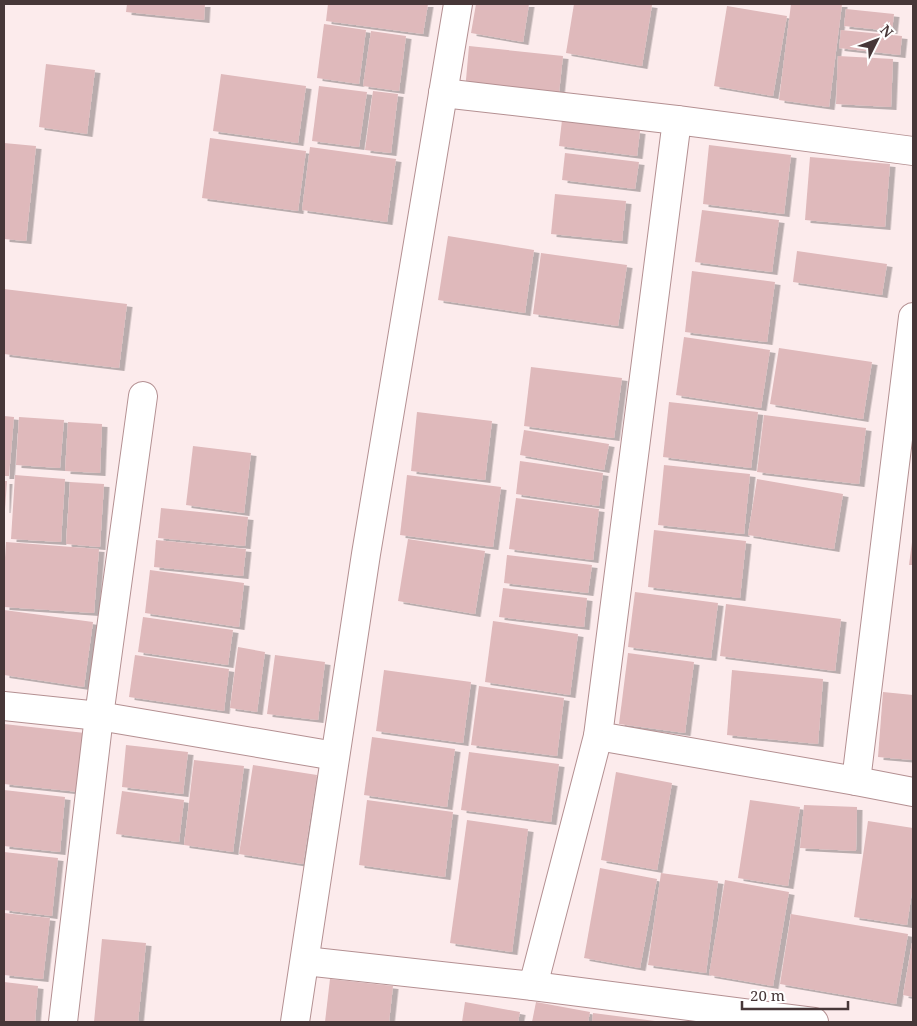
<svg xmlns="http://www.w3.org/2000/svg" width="917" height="1026" font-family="'Noto Serif',serif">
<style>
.building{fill:#dfb9bb;filter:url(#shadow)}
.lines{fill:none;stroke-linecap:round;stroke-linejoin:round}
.minor-casing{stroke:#b49092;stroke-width:30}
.minor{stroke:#fff;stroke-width:28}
</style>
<defs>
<filter id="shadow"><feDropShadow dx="5.5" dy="3" stdDeviation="0" flood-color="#0004"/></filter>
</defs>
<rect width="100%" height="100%" fill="#fcebec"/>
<!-- building -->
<g class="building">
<path d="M127 4H205L204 20 126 12Z"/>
<path d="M328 4H428L423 34 326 21Z"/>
<path d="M476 4H529L523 42 471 33Z"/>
<path d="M574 4H644L652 5 642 66 566 53Z"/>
<path d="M791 4H842L829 107 779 100Z"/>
<path d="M727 6 787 16 773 96 714 86Z"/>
<path d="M846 9 894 14 892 31 844 26Z"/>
<path d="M324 24 366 30 359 84 317 78Z"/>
<path d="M841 30 902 36 900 55 839 48Z"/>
<path d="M371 31 406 36 399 91 363 86Z"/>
<path d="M469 46 563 56 557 111 464 102Z"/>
<path d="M838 56 893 59 891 107 836 104Z"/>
<path d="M46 64 95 70 87 134 39 127Z"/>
<path d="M221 74 306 86 298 143 213 131Z"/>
<path d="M319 86 367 92 359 147 312 141Z"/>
<path d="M373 91 398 94 391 153 365 150Z"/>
<path d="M562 120 640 131 637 156 559 146Z"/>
<path d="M210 138 306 151 298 211 202 198Z"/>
<path d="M4 143 36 146 26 241 4 239Z"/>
<path d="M709 145 791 155 784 214 703 204Z"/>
<path d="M310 147 396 159 387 222 302 210Z"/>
<path d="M565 153 639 162 635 189 562 180Z"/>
<path d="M810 157 890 164 885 227 805 220Z"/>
<path d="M555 194 626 201 622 241 551 234Z"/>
<path d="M702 210 779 220 772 272 695 262Z"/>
<path d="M448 236 534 250 525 313 438 300Z"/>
<path d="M797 251 887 264 882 295 793 282Z"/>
<path d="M541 253 627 265 618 326 533 314Z"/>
<path d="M692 271 775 282 767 342 685 332Z"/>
<path d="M4 289 127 304 119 368 4 354Z"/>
<path d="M684 337 770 350 761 408 676 395Z"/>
<path d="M779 348 872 362 863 419 770 404Z"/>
<path d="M531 367 622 378 614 438 524 426Z"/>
<path d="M669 402 758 412 751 468 663 457Z"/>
<path d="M417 412 492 421 485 480 411 471Z"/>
<path d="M764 415 866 428 859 484 757 472Z"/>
<path d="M4 416 14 417 9 476H4Z"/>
<path d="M19 417 64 420 60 468 16 465Z"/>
<path d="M68 422 102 424 100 473 65 471Z"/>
<path d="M524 430 609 444 604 470 520 455Z"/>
<path d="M193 446 251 453 244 513 186 505Z"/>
<path d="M520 461 603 473 599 506 516 494Z"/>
<path d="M664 465 750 474 744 534 658 525Z"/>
<path d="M15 475 65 479 61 542 11 539Z"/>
<path d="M407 475 501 487 493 547 400 535Z"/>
<path d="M757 479 843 494 834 549 748 535Z"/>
<path d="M4 481H7L5 510H4Z"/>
<path d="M70 482 104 484 100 547 66 544Z"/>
<path d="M516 498 599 509 593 560 509 549Z"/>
<path d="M161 508 248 517 245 546 158 538Z"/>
<path d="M654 530 746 541 740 598 648 587Z"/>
<path d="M408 539 485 551 475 614 398 601Z"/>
<path d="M156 540 246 549 243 576 154 567Z"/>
<path d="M6 542 99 549 94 613 4 607V575Z"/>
<path d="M912 542H913V565H909Z"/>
<path d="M507 555 592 565 588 593 504 583Z"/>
<path d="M150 570 244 583 239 627 145 613Z"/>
<path d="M503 588 587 598 584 627 499 617Z"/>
<path d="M635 592 718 603 711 658 628 647Z"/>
<path d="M726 604 841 619 835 671 720 656Z"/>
<path d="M4 610 93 622 84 687 4 675Z"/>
<path d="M143 617 233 630 228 665 138 652Z"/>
<path d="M493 621 578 634 570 695 485 682Z"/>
<path d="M238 647 265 652 257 712 230 708Z"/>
<path d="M628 653 694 662 685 733 619 724Z"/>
<path d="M135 655 229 669 224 711 129 697Z"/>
<path d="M275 655 325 662 318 720 267 714Z"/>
<path d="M384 670 471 682 463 743 376 731Z"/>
<path d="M732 670 823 679 818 744 727 735Z"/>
<path d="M479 686 564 698 557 756 471 745Z"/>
<path d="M883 692 913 695V760L878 757Z"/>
<path d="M4 724 85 733 79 792 4 784Z"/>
<path d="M372 737 455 749 447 807 364 795Z"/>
<path d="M126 745 188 752 183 794 122 787Z"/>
<path d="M469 752 559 764 551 822 461 810Z"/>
<path d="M194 760 244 766 233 852 184 845Z"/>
<path d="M253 765 317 775 303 864 239 854Z"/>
<path d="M616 772 672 783 657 870 601 860Z"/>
<path d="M4 790 65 797 60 852 4 846Z"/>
<path d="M122 791 184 800 179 842 116 834Z"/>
<path d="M367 800 453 812 445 877 359 865Z"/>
<path d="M750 800 800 807 788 886 738 878Z"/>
<path d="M804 805 857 807 856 851 800 848Z"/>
<path d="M467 820 528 829 512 952 450 943Z"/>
<path d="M868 821 913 828V885L907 925 854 917Z"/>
<path d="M4 852 58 858 52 916 4 910Z"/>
<path d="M600 868 657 879 640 968 584 958Z"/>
<path d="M661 873 718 881 706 973 648 965Z"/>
<path d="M725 880 789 892 773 986 709 975Z"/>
<path d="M4 913 50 918 43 979 4 975Z"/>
<path d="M791 914 908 934 896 1004 780 984Z"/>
<path d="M102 939 146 943 138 1022H94Z"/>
<path d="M912 943H913V997L903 995Z"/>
<path d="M330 979 393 986 389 1022H325Z"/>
<path d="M4 982 38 986 35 1022H4Z"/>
<path d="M465 1002 520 1012 518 1022H462Z"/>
<path d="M536 1002 590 1012 588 1022H532Z"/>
<path d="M593 1013 655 1021V1022H592Z"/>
</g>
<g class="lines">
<defs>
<g id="minor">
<path d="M443 93 677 120 913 151"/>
<path d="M677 120 598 736 856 781 913 317"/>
<path d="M4 706 99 716 335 756"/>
<path d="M856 781 913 792"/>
<path d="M305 961 533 986 598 736"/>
<path d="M533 986 814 1022"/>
<path d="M63 1022 99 716 143 396"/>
<path d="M295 1022 366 554 458 4"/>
</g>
</defs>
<!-- minor casing -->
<use href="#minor" class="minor-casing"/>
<!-- minor -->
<use href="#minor" class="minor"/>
</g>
<!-- border -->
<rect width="917" height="1026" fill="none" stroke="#473738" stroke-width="10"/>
<!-- north arrow -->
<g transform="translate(877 40) rotate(48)" stroke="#ffffff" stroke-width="4" paint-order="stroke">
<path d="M0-4L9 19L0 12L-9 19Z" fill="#473738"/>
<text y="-8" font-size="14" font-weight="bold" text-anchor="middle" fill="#473738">N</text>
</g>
<!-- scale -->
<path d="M742 1001v8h106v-8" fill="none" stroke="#473738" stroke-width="2.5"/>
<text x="750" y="1001" font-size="15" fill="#473738" stroke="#ffffff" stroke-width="4" paint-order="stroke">20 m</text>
</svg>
